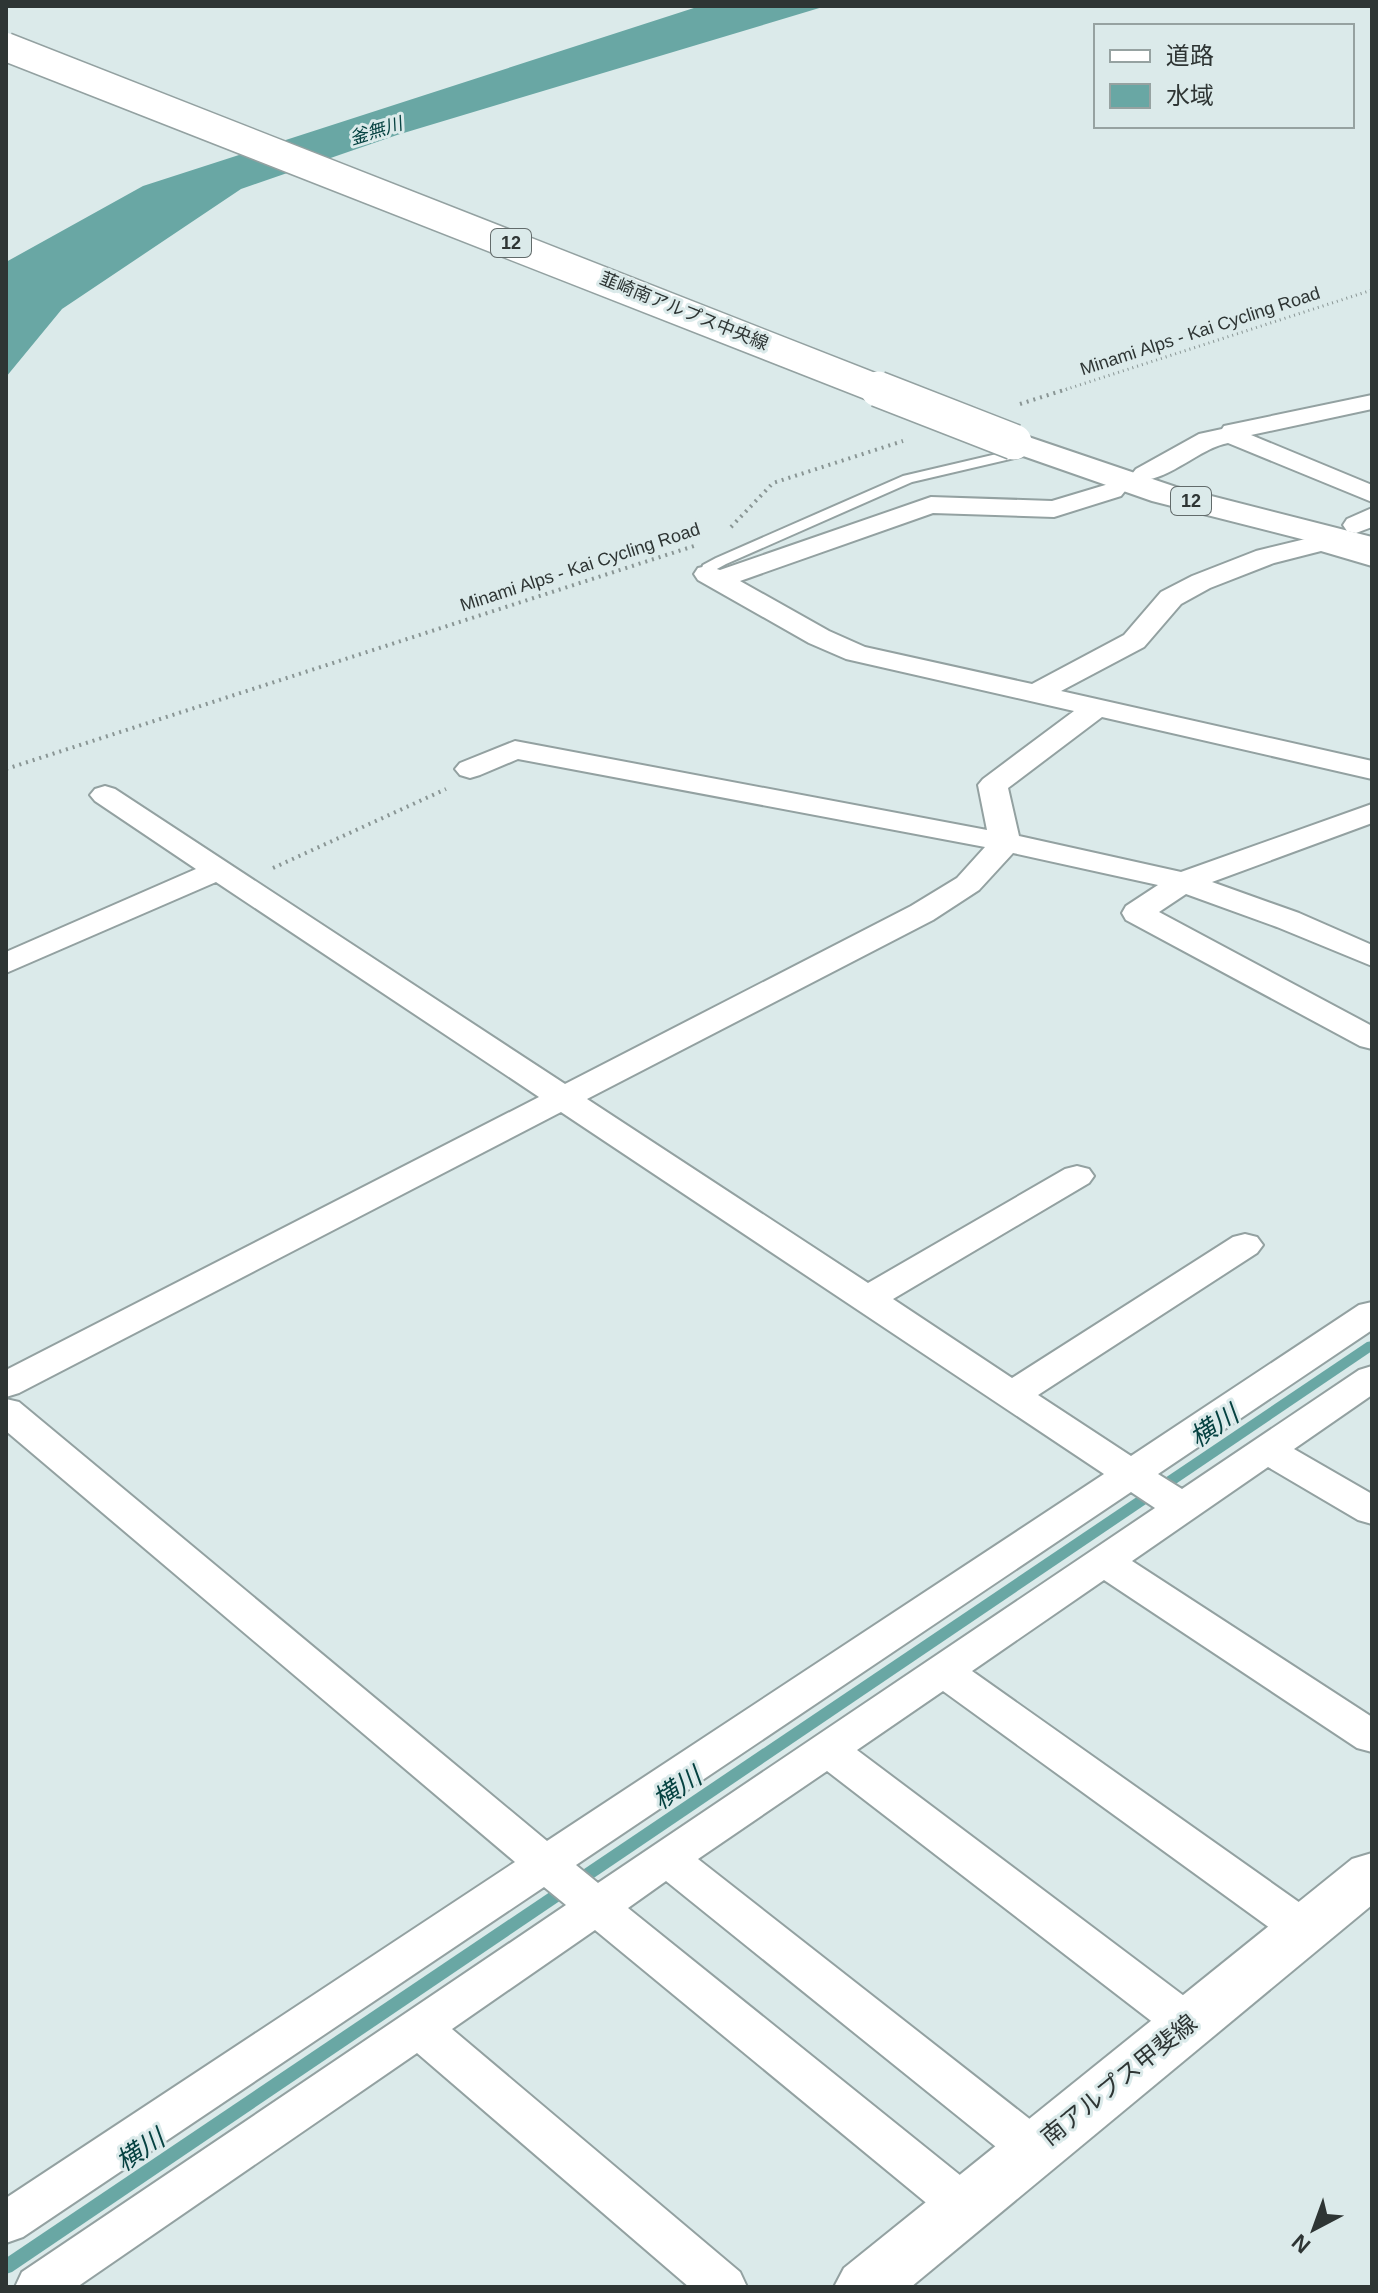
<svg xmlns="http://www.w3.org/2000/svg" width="1378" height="2293" font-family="Helvetica,'Noto Sans JP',sans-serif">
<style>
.water{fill:#69a7a4}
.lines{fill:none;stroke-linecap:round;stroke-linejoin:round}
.stream{fill:#69a7a4;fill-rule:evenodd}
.lane-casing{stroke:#93a1a1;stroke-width:4}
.street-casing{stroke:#93a1a1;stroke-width:4}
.secondary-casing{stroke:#93a1a1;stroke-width:4}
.primary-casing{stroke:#93a1a1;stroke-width:4}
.path-far1{stroke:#8a9695;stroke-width:3;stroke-dasharray:1 4;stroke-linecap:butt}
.path{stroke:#8a9695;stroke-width:4;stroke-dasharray:2 5;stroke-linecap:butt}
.lane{fill:#fff;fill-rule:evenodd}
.street{fill:#fff;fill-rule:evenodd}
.secondary{fill:#fff;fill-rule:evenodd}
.primary{fill:#fff;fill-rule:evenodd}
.primary-bridge-far1-casing{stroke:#93a1a1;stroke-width:31;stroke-linecap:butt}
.primary-bridge-casing{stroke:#93a1a1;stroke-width:38;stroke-linecap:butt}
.primary-bridge-far1{stroke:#fff;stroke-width:28}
.primary-bridge{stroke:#fff;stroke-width:35}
.labels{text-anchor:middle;stroke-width:6;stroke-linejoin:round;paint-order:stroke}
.far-water-label{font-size:18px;font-style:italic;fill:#064241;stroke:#dbeaea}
.shield{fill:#dbeaea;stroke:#626b6b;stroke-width:2}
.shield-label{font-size:18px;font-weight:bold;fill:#2e3534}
.far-street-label{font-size:18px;fill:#2e3534;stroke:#dbeaea}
.near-street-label{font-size:24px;fill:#2e3534;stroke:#dbeaea}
.near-water-label{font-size:26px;font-style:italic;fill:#064241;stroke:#dbeaea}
</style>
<rect width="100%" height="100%" fill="#dbeaea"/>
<!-- water -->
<path class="water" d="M700 6H826L397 135 241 189 62 309 6 377V262L143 186Z"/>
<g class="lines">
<!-- stream -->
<path class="stream" d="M1372 1341V1351L12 2272 6 2274V2258L1367 1342Z"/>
<defs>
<path id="lane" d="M1027 447 1032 448V454L912 482 726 564 715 570 712 577 707 578 700 574 703 565 716 558 903 476Z"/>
<g id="street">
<path d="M1372 395V409L1251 435 1372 485V502L1228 443C1199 448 1163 486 1136 479L1132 474 1136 469 1199 434 1222 429 1224 426Z"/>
<path d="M1112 483 1121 486 1125 491 1121 496 1054 517 933 513 740 581 829 631 865 647 1032 684 1124 635 1161 592 1192 576 1256 551 1322 535 1372 550V566L1321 551 1274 563 1210 588 1181 604 1144 647 1061 691 1372 761V779L1102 717 1008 788 1019 836 1181 872 1372 804V823L1212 882 1299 913 1372 945V966L1277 927 1186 894 1159 912 1372 1026V1049L1360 1046 1126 920 1122 913 1126 906 1158 885 1013 853 979 890 933 920 587 1099 868 1283 1065 1169 1077 1166 1089 1169 1094 1176 1089 1183 893 1299 1012 1378 1233 1237 1245 1234 1257 1237 1263 1245 1257 1253 1038 1395 1131 1456 1359 1305 1372 1302V1330L1158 1474 1182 1489 1359 1370 1372 1366V1395L1294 1449 1372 1494V1524L1358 1520 1268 1467 1132 1561 1372 1717V1752L1357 1748 1104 1580 972 1671 1320 1917 1326 1929 1320 1941 1304 1946 1288 1941 943 1691 857 1750 1204 2011 1211 2024 1204 2037 1188 2042 1172 2037 827 1771 698 1859 1050 2135 1057 2149 1050 2163 1033 2168 1016 2163 666 1881 628 1908 981 2192 988 2206 981 2220 964 2226 947 2220 595 1930 452 2029 740 2272 747 2287H689L417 2053 77 2287H15L22 2272 566 1905 544 1887 23 2237 6 2243V2198L515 1862 6 1431V1399L19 1402 547 1841 1104 1474 561 1112 19 1393 6 1397V1370L539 1097 216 882 6 973V952L196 869 95 801 90 795 95 789 105 786 115 789 565 1084 911 906 957 878 985 847 518 759 480 775 470 778 460 775 455 769 460 763 515 741 987 830 978 785 983 779 1074 711 846 659 809 643 698 580 694 574 698 568 707 566 720 570 931 497 1052 501ZM1131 1492 1155 1508 598 1883 576 1865Z"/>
<path d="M1372 508V527L1356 533 1347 531 1343 525 1347 519Z"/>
</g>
<path id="secondary" d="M1372 1853V1905L911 2287H834L844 2268 1352 1859Z"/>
<path id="primary" d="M1014 432 1176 487 1372 537V557L1152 501 1003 449 998 442 1003 435Z"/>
</defs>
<!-- lane casing -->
<use href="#lane" class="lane-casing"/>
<!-- street casing -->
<use href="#street" class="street-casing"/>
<!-- secondary casing -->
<use href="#secondary" class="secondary-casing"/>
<!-- primary casing -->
<use href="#primary" class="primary-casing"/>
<!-- path-far1 -->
<path class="path-far1" d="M1061 391 1372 290"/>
<!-- path -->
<g class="path">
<path d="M1020 404 1067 389"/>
<path d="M731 527 773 483 903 441"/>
<path d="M6 769 694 546"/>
<path d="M273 868 446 789"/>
</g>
<!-- lane -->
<use href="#lane" class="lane"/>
<!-- street -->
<use href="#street" class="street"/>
<!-- secondary -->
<use href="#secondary" class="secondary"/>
<!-- primary -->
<use href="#primary" class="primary"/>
<defs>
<path id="primary-bridge-far1" d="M6 47 883 391"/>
<path id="primary-bridge" d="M878 389 1014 442"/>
</defs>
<!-- primary-bridge-far1 casing -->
<use href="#primary-bridge-far1" class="primary-bridge-far1-casing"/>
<!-- primary-bridge casing -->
<use href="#primary-bridge" class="primary-bridge-casing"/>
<!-- primary-bridge-far1 -->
<use href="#primary-bridge-far1" class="primary-bridge-far1"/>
<!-- primary-bridge -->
<use href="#primary-bridge" class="primary-bridge"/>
</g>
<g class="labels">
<!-- far-water labels -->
<g class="far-water-label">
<text transform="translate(376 131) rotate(-17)" y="6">釜無川</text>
</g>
<!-- shield labels -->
<g class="shield">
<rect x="491" y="229" width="40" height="28" rx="6"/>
<rect x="1171" y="487" width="40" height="28" rx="6"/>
</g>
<g class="shield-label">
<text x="511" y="249">12</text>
<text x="1191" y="507">12</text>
</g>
<!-- far-street labels -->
<g class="far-street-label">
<text transform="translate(684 311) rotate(22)" y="6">韮崎南アルプス中央線</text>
<text transform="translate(1200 331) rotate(-18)" y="6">Minami Alps - Kai Cycling Road</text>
<text transform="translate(580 567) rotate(-18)" y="6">Minami Alps - Kai Cycling Road</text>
</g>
<!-- near-street labels -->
<g class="near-street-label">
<text transform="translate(1119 2080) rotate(-39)" y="8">南アルプス甲斐線</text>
</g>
<!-- near-water labels -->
<g class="near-water-label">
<text transform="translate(1214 1426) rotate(-34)" y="9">横川</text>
<text transform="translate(677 1788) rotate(-34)" y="9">横川</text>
<text transform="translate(140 2150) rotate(-34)" y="9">横川</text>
</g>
</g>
<!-- border -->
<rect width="1378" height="2293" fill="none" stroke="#2e3534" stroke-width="16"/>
<!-- legend -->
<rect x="1094" y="24" width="260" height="104" fill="#dbeaea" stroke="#96a2a1" stroke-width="2"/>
<rect x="1110" y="50" width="40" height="12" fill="#ffffff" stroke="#96a2a1" stroke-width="2"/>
<text x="1166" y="64" font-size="24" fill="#2e3534">道路</text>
<rect x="1110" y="84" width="40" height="24" fill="#69a7a4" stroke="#96a2a1" stroke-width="2"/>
<text x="1166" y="104" font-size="24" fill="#2e3534">水域</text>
<!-- north arrow -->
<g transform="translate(1314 2229) rotate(221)" stroke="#dbeaea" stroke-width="6" paint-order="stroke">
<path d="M0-6L14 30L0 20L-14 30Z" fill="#2e3534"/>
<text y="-12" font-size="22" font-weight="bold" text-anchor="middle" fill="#2e3534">N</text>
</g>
</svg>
